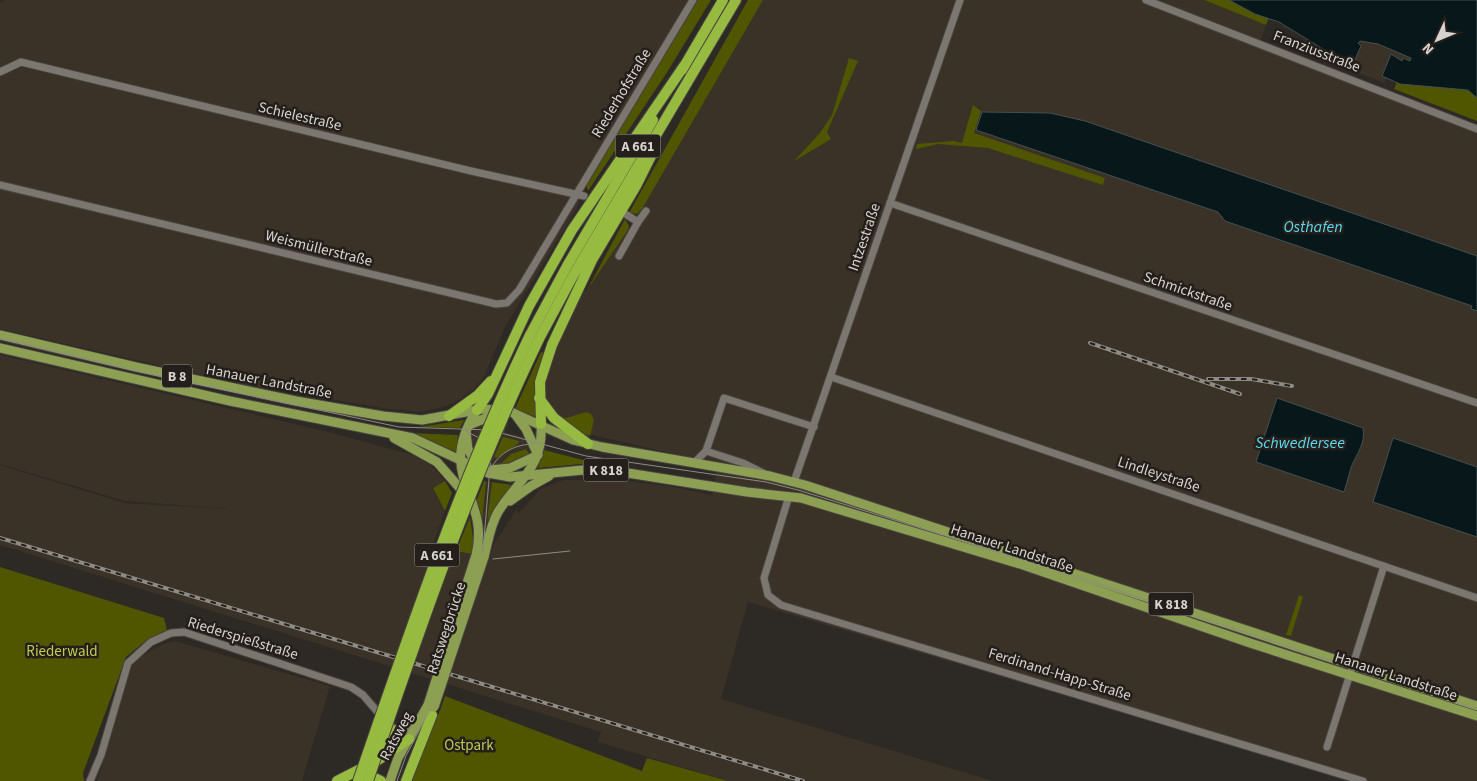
<svg xmlns="http://www.w3.org/2000/svg" width="1477" height="781" font-family="'Source Sans 3',sans-serif">
<style>
.built{fill:#3a3127}
.green{fill:#505600}
.water{fill:#07171a;stroke:#455051}
.lines{fill:none;stroke-linecap:round;stroke-linejoin:round}
.minor-casing{stroke:#484440;stroke-width:9}
.major-casing{stroke:#484440;stroke-width:11}
.highway-casing{stroke:#484440;stroke-width:12}
.minor{stroke:#7c7670;stroke-width:7}
.major{stroke:#8c9f53;stroke-width:9}
.highway{stroke:#96bb40;stroke-width:10}
.tram{stroke:#8e8b87;stroke-width:1}
.rail-casing{stroke:#8e8b87;stroke-width:4}
.rail{stroke:#241f1a;stroke-width:2;stroke-dasharray:5.5;stroke-linecap:butt}
.major-bridge-casing{stroke:#484440;stroke-width:11;stroke-linecap:butt}
.highway-bridge-casing{stroke:#484440;stroke-width:12;stroke-linecap:butt}
.major-bridge{stroke:#8c9f53;stroke-width:9}
.highway-bridge{stroke:#96bb40;stroke-width:10}
.labels{text-anchor:middle;stroke-width:5;stroke-linejoin:round;paint-order:stroke}
.shield{fill:#241f1a;stroke:#a19e99;stroke-width:1}
.shield-label{font-size:14px;font-weight:bold;fill:#d7d4d0}
.street-label{font-size:15px;fill:#d7d4d0;stroke:#241f1a}
.park-label{font-size:15px;fill:#bfcb52;stroke:#241f1a}
.water-label{font-size:16px;font-style:italic;fill:#5adaf2;stroke:#241f1a}
</style>
<rect width="100%" height="100%" fill="#2d2924"/>
<!-- built -->
<g class="built">
<path d="M6 0H698L586 185 575 212 505 327 484 377 474 389 456 402 443 407 421 412 389 409 240 384 0 329V3Z"/>
<path d="M763 0H1204L1266 25 1259 44 1477 129V781H1355L748 602 721 699 993 781H728L598 742 601 732 0 545V465L125 503 230 509 125 501 0 464V355L325 431 413 455 432 466 445 481 433 488 445 511 432 547 489 557 495 542 516 510 519 513 540 489 563 480 610 479 669 486 712 495 718 464 579 432 561 420 545 399 544 382 552 356 579 295 587 290 642 209Z"/>
<path d="M1360 41 1375 43 1411 58 1400 84 1387 78 1384 83 1351 70 1361 46Z"/>
<path d="M499 421 509 423 505 432 527 437 530 451 529 453 526 449 511 454 496 467 487 465 472 448 470 436 474 430 483 423Z"/>
<path d="M486 481 492 482 488 522 483 543 482 522Z"/>
<path d="M175 641 330 686 302 781H97L133 661 163 644Z"/>
</g>
<!-- green -->
<g class="green">
<path d="M698 0H711L666 74 588 191 586 185Z"/>
<path d="M748 0H763L642 209 637 214 629 213Z"/>
<path d="M1204 0H1229L1252 12 1269 17 1266 25Z"/>
<path d="M849 58 858 61 827 132 831 139 794 161 820 133 832 115Z"/>
<path d="M1397 82 1472 91 1477 98V121L1394 89Z"/>
<path d="M973 105 981 111 974 133 1105 178 1103 185 988 148 938 144 916 149 917 144 953 141 962 143Z"/>
<path d="M625 219 629 226 628 230 587 290Z"/>
<path d="M541 352 545 354 535 383 536 417 515 409Z"/>
<path d="M586 412 591 414 594 420 590 436 579 432 556 415 566 418Z"/>
<path d="M464 420 460 428 420 427Z"/>
<path d="M410 433 458 435 456 452Z"/>
<path d="M503 437 519 441 518 444 497 458 494 457Z"/>
<path d="M526 449 529 453C520 461 510 465 498 466L511 454Z"/>
<path d="M544 450 591 462V463L538 468Z"/>
<path d="M445 481 452 493 445 511 433 488Z"/>
<path d="M484 481H486L482 522 476 502Z"/>
<path d="M492 482 512 485 497 504 487 522Z"/>
<path d="M470 517 474 544 472 554 456 551Z"/>
<path d="M0 567 164 618 167 630 148 639 126 657 83 773 84 781H0Z"/>
<path d="M1299 595 1303 597 1291 636 1286 635Z"/>
<path d="M445 696 642 771 647 758 728 781H412C419 751 436 726 445 696Z"/>
</g>
<!-- water -->
<g class="water">
<path d="M1229 0H1477V98L1468 90 1400 84 1382 76 1391 54 1402 61 1403 58 1410 61 1411 58 1378 44 1360 41 1358 43 1361 46 1353 64 1341 60 1279 22 1255 14Z"/>
<path d="M982 112 1050 113 1085 121 1477 256V311L1471 309 1472 306 1225 221 1218 212 976 130Z"/>
<path d="M1277 398 1363 428C1366 442 1357 454 1352 465 1349 473 1347 483 1344 492L1256 462Z"/>
<path d="M1393 438 1477 467V537L1373 502Z"/>
</g>
<g class="lines">
<defs>
<g id="minor">
<path d="M1146 0 1477 129"/>
<path d="M0 72 21 62 471 171 584 196"/>
<path d="M0 185 496 304 507 303 519 290 693 0"/>
<path d="M890 203 1477 403"/>
<path d="M627 215 638 222 646 211"/>
<path d="M619 256 638 222"/>
<path d="M831 377 1477 598"/>
<path d="M706 451 743 463 763 473"/>
<path d="M694 463 706 451 724 398 814 427"/>
<path d="M794 482 960 0"/>
<path d="M789 496 764 578 768 595 781 605 1363 781"/>
<path d="M389 726 401 731 415 726"/>
<path d="M1327 747 1384 566"/>
<path d="M90 781 101 755 128 663 151 642 171 633 184 632 351 687 363 695 382 717"/>
</g>
<g id="major">
<path d="M0 335 136 367 296 401 383 416 422 420 482 409 509 411 573 440 602 447 770 476 805 485 1477 706"/>
<path d="M0 348 230 401 413 438 488 473 510 477 583 470 615 471 747 492 801 498 1023 565 1250 643 1477 716"/>
<path d="M515 414 526 429 538 455"/>
<path d="M469 425 498 413"/>
<path d="M466 433 468 449 477 465"/>
<path d="M394 438 437 462 465 494"/>
<path d="M491 470 510 468 538 455"/>
<path d="M510 501 531 486 549 476"/>
<path d="M476 555C491 496 434 477 477 410"/>
<path d="M484 557C488 542 490 526 498 512 518 480 544 467 541 424"/>
<path d="M390 781 398 758 428 705"/>
</g>
<g id="highway">
<path d="M682 70 723 0"/>
<path d="M530 335 567 266 653 120"/>
<path d="M539 339 574 274 736 0"/>
<path d="M539 398 554 418 588 444"/>
<path d="M477 410 488 394 529 306 572 230 684 66"/>
<path d="M449 416 478 395 491 381"/>
<path d="M541 424 540 382 552 345 592 260 636 186 655 148"/>
<path d="M390 728 392 741 390 752"/>
<path d="M362 772 381 781"/>
<path d="M337 781 378 760 409 739"/>
<path d="M406 781 432 715"/>
</g>
</defs>
<!-- minor casing -->
<use href="#minor" class="minor-casing"/>
<!-- major casing -->
<use href="#major" class="major-casing"/>
<!-- highway casing -->
<use href="#highway" class="highway-casing"/>
<!-- minor -->
<use href="#minor" class="minor"/>
<!-- major -->
<use href="#major" class="major"/>
<!-- highway -->
<use href="#highway" class="highway"/>
<!-- tram -->
<g class="tram">
<path d="M0 338 163 377 399 427 490 430 586 456 766 482 798 490 1062 572 1477 709"/>
<path d="M491 468C500 452 516 444 534 444"/>
<path d="M493 559 570 551"/>
<path d="M397 781 406 756 432 706 483 551 491 456 481 439 466 431"/>
</g>
<defs>
<g id="rail">
<path d="M1090 343 1240 394"/>
<path d="M1208 379H1251L1292 386"/>
<path d="M0 538 803 781"/>
</g>
</defs>
<!-- rail casing -->
<use href="#rail" class="rail-casing"/>
<!-- rail -->
<use href="#rail" class="rail"/>
<defs>
<g id="major-bridge">
<path d="M428 705 476 555"/>
<path d="M434 707 484 557"/>
</g>
<g id="highway-bridge">
<path d="M358 781C410 630 461 479 530 335"/>
<path d="M368 781C419 631 470 482 539 339"/>
</g>
</defs>
<!-- major-bridge casing -->
<use href="#major-bridge" class="major-bridge-casing"/>
<!-- highway-bridge casing -->
<use href="#highway-bridge" class="highway-bridge-casing"/>
<!-- major-bridge -->
<use href="#major-bridge" class="major-bridge"/>
<!-- highway-bridge -->
<use href="#highway-bridge" class="highway-bridge"/>
</g>
<g class="labels">
<!-- shield labels -->
<g class="shield">
<rect x="615.5" y="134.5" width="45" height="23" rx="4"/>
<rect x="162" y="364.5" width="30" height="23" rx="4"/>
<rect x="583.5" y="458.5" width="45" height="23" rx="4"/>
<rect x="414.5" y="543.5" width="45" height="23" rx="4"/>
<rect x="1148.5" y="592.5" width="45" height="23" rx="4"/>
</g>
<g class="shield-label">
<text x="638" y="151">A 661</text>
<text x="177" y="381">B 8</text>
<text x="606" y="475">K 818</text>
<text x="437" y="560">A 661</text>
<text x="1171" y="609">K 818</text>
</g>
<!-- street labels -->
<g class="street-label">
<text transform="translate(1317 51) rotate(21)" y="5">Franziusstraße</text>
<text transform="translate(621 93) rotate(-59)" y="5">Riederhofstraße</text>
<text transform="translate(300 116) rotate(13)" y="5">Schielestraße</text>
<text transform="translate(864 237) rotate(-71)" y="5">Intzestraße</text>
<text transform="translate(319 248) rotate(14)" y="5">Weismüllerstraße</text>
<text transform="translate(1188 291) rotate(19)" y="5">Schmickstraße</text>
<text transform="translate(269 381) rotate(11)" y="5">Hanauer Landstraße</text>
<text transform="translate(1159 474) rotate(18)" y="5">Lindleystraße</text>
<text transform="translate(1012 548) rotate(18)" y="5">Hanauer Landstraße</text>
<text transform="translate(446 628) rotate(-72)" y="5">Ratswegbrücke</text>
<text transform="translate(243 638) rotate(17)" y="5">Riederspießstraße</text>
<text transform="translate(1060 674) rotate(17)" y="5">Ferdinand-Happ-Straße</text>
<text transform="translate(1396 676) rotate(18)" y="5">Hanauer Landstraße</text>
<text transform="translate(396 736) rotate(-62)" y="5">Ratsweg</text>
</g>
<!-- park labels -->
<g class="park-label">
<text x="62" y="656">Riederwald</text>
<text x="469" y="750">Ostpark</text>
</g>
<!-- water labels -->
<g class="water-label">
<text x="1313" y="232">Osthafen</text>
<text x="1300" y="448">Schwedlersee</text>
</g>
</g>
<!-- north arrow -->
<g transform="translate(1437 40) rotate(226)" stroke="#241f1a" stroke-width="4" paint-order="stroke">
<path d="M0-4L9 19L0 12L-9 19Z" fill="#d7d4d0"/>
<text y="-8" font-size="14" font-weight="bold" text-anchor="middle" fill="#d7d4d0">N</text>
</g>
</svg>
